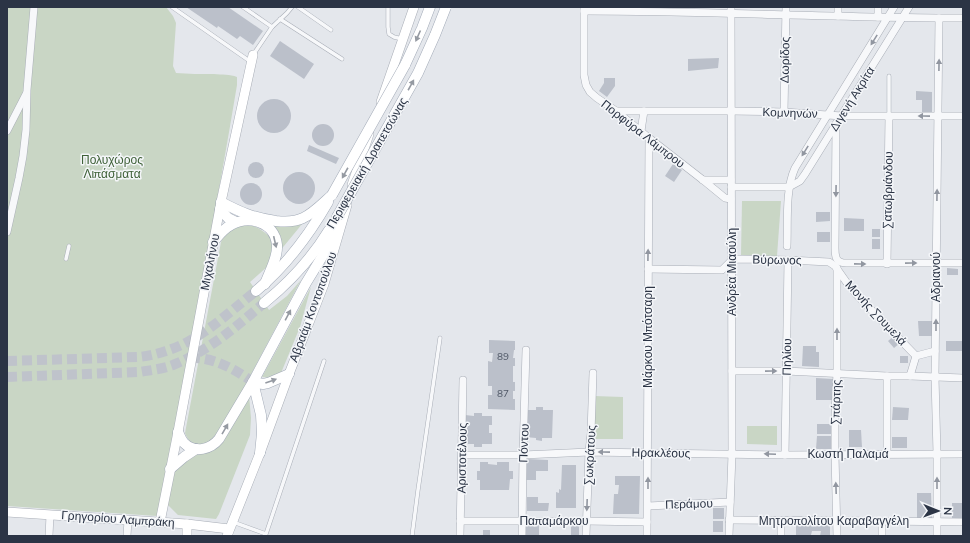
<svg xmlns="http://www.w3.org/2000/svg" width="970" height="543" font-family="'Nunito Sans',sans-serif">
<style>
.green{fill:#c9d6c5}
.building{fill:#bbc0ca}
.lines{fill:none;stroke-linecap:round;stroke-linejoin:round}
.primary-tunnel{stroke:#bfc3cb;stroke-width:10;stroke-dasharray:10 5;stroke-linecap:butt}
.lane-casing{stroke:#a9aeb7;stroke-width:4.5}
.street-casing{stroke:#a9aeb7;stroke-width:8}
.secondary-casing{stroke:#a9aeb7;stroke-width:10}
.primary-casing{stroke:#a3abb8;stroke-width:11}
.lane{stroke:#f7f8fa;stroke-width:3.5}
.street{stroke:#f7f8fa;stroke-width:7}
.secondary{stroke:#fff;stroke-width:9}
.primary{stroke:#fff;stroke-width:10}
.primary-bridge-casing{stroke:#a3abb8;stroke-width:11;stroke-linecap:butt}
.primary-bridge{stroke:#fff;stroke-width:10}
.oneway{fill:#959aa2}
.oneway2{fill:#9196a0}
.labels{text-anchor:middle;stroke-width:3;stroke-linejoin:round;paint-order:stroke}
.number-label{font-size:10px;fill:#4f5766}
.street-label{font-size:12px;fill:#2b3445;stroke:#f4f6f9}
.park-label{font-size:12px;fill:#3f6138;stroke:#f4f6f9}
</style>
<rect width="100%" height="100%" fill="#e4e7ec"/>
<!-- green -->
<g class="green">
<path d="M7 7H166L173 16 176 23 173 66 176 73C188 74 201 74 214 74 222 75 230 74 237 77V85C213 229 185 373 157 516L7 506Z"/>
<path d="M742 201H781L777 256 741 255Z"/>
<path d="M305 220 298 229 279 252C278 240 280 230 271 222Z"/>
<path d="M245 225H251L258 228 264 232 269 236 272 243 273 251 268 266 250 282 269 310 287 296 301 280 221 431 211 443C199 445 190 447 185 433L221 242 224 235 236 227Z"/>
<path d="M311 287 300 327 281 373 271 378 262 377Z"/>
<path d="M249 395 251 418 250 435 219 514 216 519 178 515 167 504 176 467 189 456 207 451Z"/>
<path d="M594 396 623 397V439H594Z"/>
<path d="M747 426H777V445L747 444Z"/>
</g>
<!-- building -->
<g class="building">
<path d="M186 7H228L263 31 253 45 240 36 237 39 218 26 217 28Z"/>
<path d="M280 41 314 64 304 79 270 56Z"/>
<path d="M719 58 718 68 688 71V59Z"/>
<path d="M604 78H615V86L607 97 599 91 604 83Z"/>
<path d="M916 91 932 92V112H922V100H916Z"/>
<circle cx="274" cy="116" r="17"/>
<circle cx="323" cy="135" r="11"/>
<path d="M309 145 339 158 336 164 307 151Z"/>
<circle cx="256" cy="170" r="8"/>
<path d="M673 164 682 170 674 182 665 176Z"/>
<circle cx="299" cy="188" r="16"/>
<circle cx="251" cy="194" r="11"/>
<path d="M816 212H830V221L816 222Z"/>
<path d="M844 218 864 219V231H844Z"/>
<rect x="872" y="229" width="8" height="8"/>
<rect x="817" y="232" width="13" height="10"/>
<rect x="872" y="239" width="8" height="10"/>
<path d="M947 268 958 269V275H947Z"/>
<path d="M918 321H932V336H919Z"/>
<path d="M894 336 900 343 894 348 888 341Z"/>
<path d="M489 340 515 341V350H514L513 358H515V366H513V382H515V391H513V399H515V410L488 409V395H492V386H488V361L492 362 493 353H489Z"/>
<rect x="946" y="341" width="17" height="10"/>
<path d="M803 346H816V352H819V367L802 366Z"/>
<rect x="900" y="356" width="8" height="7"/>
<path d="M816 378 833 379V400H816Z"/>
<path d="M536 407H543V410H553L552 438H542V441L536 440V438L525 437V410H536Z"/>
<path d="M893 407 909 408 908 420H892Z"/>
<path d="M474 413H482V416H492V425H489V433H492V444H482V447H474V444H464L465 415 474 416Z"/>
<rect x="817" y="424" width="14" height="10"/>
<path d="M849 430H861L862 447H849Z"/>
<path d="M817 436H831V449H816Z"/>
<rect x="892" y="437" width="15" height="11"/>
<path d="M527 459 548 460V471H536V480H526Z"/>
<path d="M480 462H488V464L497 465V462H509V471H513V479H510L509 490H480V480H477V471H480Z"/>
<path d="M562 465H576V508H556V492L559 493V489L561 490Z"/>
<path d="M615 476H640L639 514H613L614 494H618L619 485H615Z"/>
<path d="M917 493H931L932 518H917Z"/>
<path d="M527 497H538V503H549L548 511H527Z"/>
<rect x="952" y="503" width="11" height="16"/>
<rect x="713" y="508" width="11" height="11"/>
<rect x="713" y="521" width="10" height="11"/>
<path d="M796 521 830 522V536H820L821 531H812L811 535H796Z"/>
<path d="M525 522 539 523V536H525Z"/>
<rect x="571" y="522" width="8" height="14"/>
<rect x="483" y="530" width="7" height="6"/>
</g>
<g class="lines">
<!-- primary-tunnel -->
<g class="primary-tunnel">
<path d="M190 358C214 357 234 369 253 382"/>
<path d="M7 361 139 357C148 356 157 354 166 351 201 340 228 313 256 291"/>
<path d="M7 377 140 372C151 370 162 369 173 365 208 351 236 327 264 303"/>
</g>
<defs>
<g id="lane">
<path d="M172 7 251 62"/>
<path d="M243 7 272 27"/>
<path d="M298 7 331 30"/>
<path d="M388 7V27L389 34 394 37 402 39"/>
<path d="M280 19 342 59"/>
<path d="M253 55 272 27 287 13 292 7"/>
<path d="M889 116V76"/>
<path d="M66 259 69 246"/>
<path d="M233 522 266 534 324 361"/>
<path d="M412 536 418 490 440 338"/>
</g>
<g id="street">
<path d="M584 7V75L586 85 590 92 597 98 616 111 649 138 703 180 725 198 731 199"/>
<path d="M838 7V16"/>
<path d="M584 11C710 11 837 18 963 18"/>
<path d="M878 17V7"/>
<path d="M616 111H731L784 112 842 116H963"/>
<path d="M784 112 786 7"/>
<path d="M836 124 835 248C835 257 836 263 846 263H963"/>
<path d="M7 131 26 94"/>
<path d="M641 131 644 111"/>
<path d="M703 180H731"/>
<path d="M731 187H789L800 181 805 174 909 7"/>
<path d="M7 232 19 178 23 156 26 130 27 90 34 7"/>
<path d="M787 246C788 221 785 190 795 168L894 7"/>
<path d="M887 264 889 116"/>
<path d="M837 268V373L835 414V455L837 536"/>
<path d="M648 269 722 270 732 260 739 259 788 260 829 262 835 266 847 283 856 294 916 356 935 351"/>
<path d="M732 371H786L887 376H910L963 378"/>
<path d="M910 376 916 356"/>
<path d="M887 454V376"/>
<path d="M462 455H523L589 452 785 455 963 454"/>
<path d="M785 455 788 260"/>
<path d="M648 506 730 502"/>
<path d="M729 520 882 521 963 522"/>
<path d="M460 521H586L647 522"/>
<path d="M49 536 50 515"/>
<path d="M127 536 128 520"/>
<path d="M460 536 463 380"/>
<path d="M522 536 523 455 526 350"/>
<path d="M586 536 589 452 591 433 593 373"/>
<path d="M647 536C648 403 648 271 649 138"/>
<path d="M729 536 732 454 731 7"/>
<path d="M781 536V521"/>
<path d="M882 536V521"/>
<path d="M937 536V454L935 377 939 18"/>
</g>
<g id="secondary">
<path d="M381 102 414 7"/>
<path d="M352 185 369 134"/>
<path d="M7 512 187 524 229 529"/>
<path d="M160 522 178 432 221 202 253 55"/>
<path d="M187 524V536"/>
<path d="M227 536 260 453 289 374 324 284 347 205"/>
</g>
<g id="primary">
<path d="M405 65 422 28 430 7"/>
<path d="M221 202C240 212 254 218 276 221 285 222 295 222 303 218 314 213 323 203 332 195"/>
<path d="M220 209 228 218 236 222"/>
<path d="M213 242C219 235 223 229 231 225 249 215 275 222 277 245 278 258 269 272 265 284"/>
<path d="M256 291C286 266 309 235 328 202"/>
<path d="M264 303C290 282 312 258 329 230"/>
<path d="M178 432C180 436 181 440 184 443 195 454 211 449 219 439L253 382 306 283 325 252 337 217"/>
<path d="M260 453 262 433 261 415 253 382 263 384 268 383 289 374"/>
<path d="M170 469 184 457 196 449"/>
</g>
</defs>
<!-- lane casing -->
<use href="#lane" class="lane-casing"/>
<!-- street casing -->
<use href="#street" class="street-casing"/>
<!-- secondary casing -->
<use href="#secondary" class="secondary-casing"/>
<!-- primary casing -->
<use href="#primary" class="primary-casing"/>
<!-- lane -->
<use href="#lane" class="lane"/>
<!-- street -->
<use href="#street" class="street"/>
<!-- secondary -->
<use href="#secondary" class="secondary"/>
<!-- primary -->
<use href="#primary" class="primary"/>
<defs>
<g id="primary-bridge">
<path d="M332 195 405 65"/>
<path d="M337 217 418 73 435 35 446 7"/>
</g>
</defs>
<!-- primary-bridge casing -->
<use href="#primary-bridge" class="primary-bridge-casing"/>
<!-- primary-bridge -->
<use href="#primary-bridge" class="primary-bridge"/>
</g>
<!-- one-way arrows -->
<defs><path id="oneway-solid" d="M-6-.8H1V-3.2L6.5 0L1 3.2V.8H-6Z"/></defs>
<g class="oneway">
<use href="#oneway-solid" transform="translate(418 36) rotate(114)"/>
<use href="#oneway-solid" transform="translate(411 85) rotate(-61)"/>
<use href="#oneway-solid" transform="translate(345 173) rotate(119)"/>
<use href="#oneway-solid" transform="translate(275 242) rotate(77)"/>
<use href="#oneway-solid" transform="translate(288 315) rotate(-62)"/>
<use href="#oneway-solid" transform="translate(271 381) rotate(-20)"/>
<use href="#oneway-solid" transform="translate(225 429) rotate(-60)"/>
</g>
<g class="oneway2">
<use href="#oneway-solid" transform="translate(874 40) rotate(122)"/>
<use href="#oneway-solid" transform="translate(939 65) rotate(-89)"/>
<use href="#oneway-solid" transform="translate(924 116) rotate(-179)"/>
<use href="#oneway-solid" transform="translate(805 151) rotate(122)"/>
<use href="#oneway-solid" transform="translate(836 191) rotate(91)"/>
<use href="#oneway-solid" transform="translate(937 195) rotate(-89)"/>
<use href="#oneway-solid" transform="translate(648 255) rotate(-89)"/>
<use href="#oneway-solid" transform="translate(911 263) rotate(-1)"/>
<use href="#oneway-solid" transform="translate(860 264) rotate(1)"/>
<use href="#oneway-solid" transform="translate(936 325) rotate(-90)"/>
<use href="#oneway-solid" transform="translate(837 334) rotate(-90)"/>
<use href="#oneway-solid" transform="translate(771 371) rotate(-1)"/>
<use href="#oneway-solid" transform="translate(604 452) rotate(-179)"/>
<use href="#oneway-solid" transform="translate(770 454) rotate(-178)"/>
<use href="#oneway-solid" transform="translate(648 483) rotate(-90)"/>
<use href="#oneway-solid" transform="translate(937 483) rotate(-90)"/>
<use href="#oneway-solid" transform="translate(836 488) rotate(-92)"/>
<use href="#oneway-solid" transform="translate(587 505) rotate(92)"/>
</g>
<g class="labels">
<!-- number labels -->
<g class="number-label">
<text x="503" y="360">89</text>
<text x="503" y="397">87</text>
</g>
<!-- street labels -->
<g class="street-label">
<text transform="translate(785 60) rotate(-89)" y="4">Δωρίδος</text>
<text transform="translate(852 99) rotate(-58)" y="4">Διγενή Ακρίτα</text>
<text transform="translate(790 113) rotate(2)" y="4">Κομνηνών</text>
<text transform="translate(643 134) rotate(38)" y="4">Πορφύρα Λάμπρου</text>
<text transform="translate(367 163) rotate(-60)" y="4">Περιφερειακή Δραπετσώνας</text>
<text transform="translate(888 190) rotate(-89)" y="4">Σατωβριάνδου</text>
<text transform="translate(777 260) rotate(1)" y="4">Βύρωνος</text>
<text transform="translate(210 262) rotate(-79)" y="4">Μιχαλήνου</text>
<text transform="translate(732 272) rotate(-90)" y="4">Ανδρέα Μιαούλη</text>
<text transform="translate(936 277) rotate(-90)" y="4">Αδριανού</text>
<text transform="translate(313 307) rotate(-70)" y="4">Αβραάμ Κοντοπούλου</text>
<text transform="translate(876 313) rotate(47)" y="4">Μονής Σουμελά</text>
<text transform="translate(648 337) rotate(-90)" y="4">Μάρκου Μπότσαρη</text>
<text transform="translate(787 357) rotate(-89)" y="4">Πηλίου</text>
<text transform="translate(836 402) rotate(-88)" y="4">Σπάρτης</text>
<text transform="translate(524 443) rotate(-88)" y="4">Πόντου</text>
<text transform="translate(661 453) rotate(1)" y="4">Ηρακλέους</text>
<text x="848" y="458">Κωστή Παλαμά</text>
<text transform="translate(590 455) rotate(-87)" y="4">Σωκράτους</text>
<text transform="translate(462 458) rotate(-89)" y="4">Αριστοτέλους</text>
<text transform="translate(689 504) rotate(-2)" y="4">Περάμου</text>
<text transform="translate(118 519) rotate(4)" y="4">Γρηγορίου Λαμπράκη</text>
<text x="554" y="525">Παπαμάρκου</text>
<text x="834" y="525">Μητροπολίτου Καραβαγγέλη</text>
</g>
<!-- park labels -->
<g class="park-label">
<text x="112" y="164">Πολυχώρος<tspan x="112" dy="14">Λιπάσματα</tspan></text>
</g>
</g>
<!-- border -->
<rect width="970" height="543" fill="none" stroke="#2b3445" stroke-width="16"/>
<!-- north arrow -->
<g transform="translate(938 511) rotate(91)" stroke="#f4f6f9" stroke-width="3" paint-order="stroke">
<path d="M0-3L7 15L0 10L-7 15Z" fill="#2b3445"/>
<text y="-6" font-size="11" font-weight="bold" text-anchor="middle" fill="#2b3445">N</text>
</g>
</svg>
